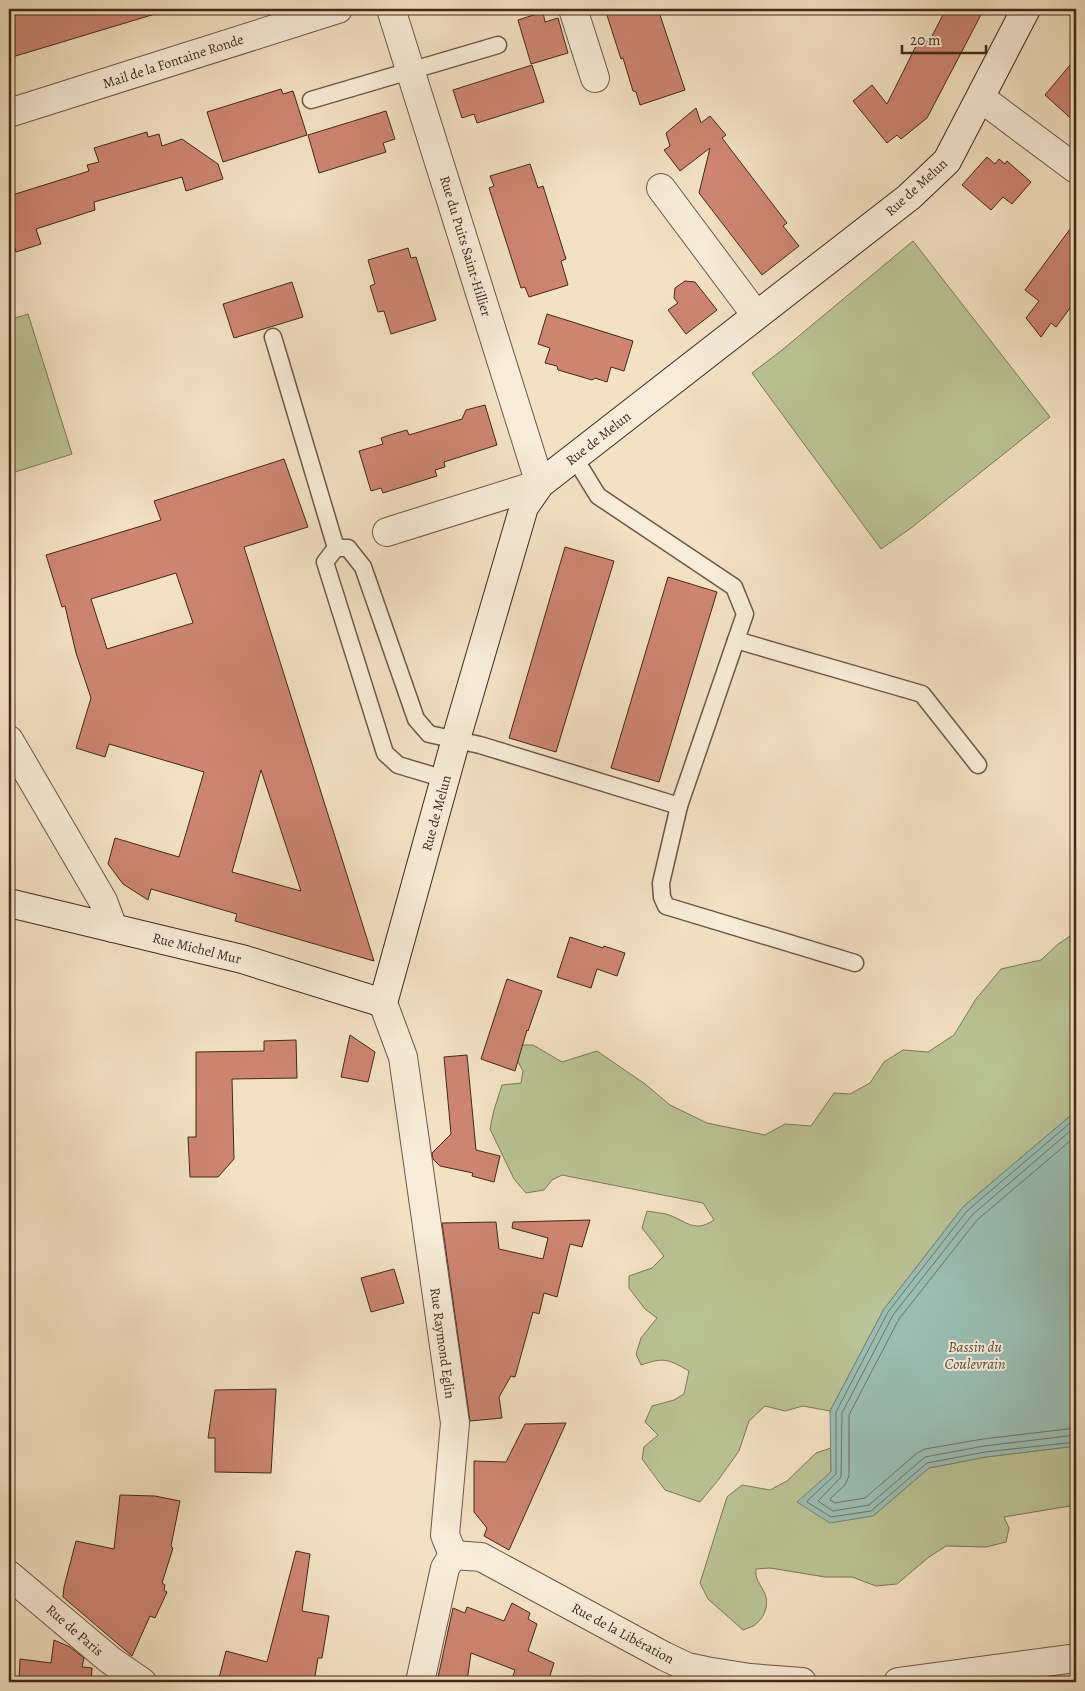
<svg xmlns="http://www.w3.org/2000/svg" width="1085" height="1691" font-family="Alegreya,serif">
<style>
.green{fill:#bac395;stroke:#7f7656}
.water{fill:#9bbeb4;stroke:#788276}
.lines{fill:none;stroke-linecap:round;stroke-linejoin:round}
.shore{stroke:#707366;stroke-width:1}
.building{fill:#cd8572;stroke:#442818;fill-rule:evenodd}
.lane-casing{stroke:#705643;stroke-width:19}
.street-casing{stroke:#705643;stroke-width:30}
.secondary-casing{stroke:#442818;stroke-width:30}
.lane{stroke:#f7ecd9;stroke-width:16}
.street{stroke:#f7ecd9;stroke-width:28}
.secondary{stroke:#f7ecd9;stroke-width:28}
.labels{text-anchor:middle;stroke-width:4;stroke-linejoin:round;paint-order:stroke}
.street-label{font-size:14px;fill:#442818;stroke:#f7ecd9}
.water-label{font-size:15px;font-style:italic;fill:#5a4e3f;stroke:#f7ecd9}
</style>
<rect width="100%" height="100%" fill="#f3e1c4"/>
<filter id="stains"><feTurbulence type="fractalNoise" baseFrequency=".004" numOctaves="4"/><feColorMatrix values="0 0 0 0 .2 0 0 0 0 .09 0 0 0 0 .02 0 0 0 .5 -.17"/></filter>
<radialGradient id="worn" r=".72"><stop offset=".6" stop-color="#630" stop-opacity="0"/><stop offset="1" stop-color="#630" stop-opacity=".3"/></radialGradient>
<!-- green -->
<g class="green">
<path d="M913 241 1050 417 911 528 881 549 752 373 782 350Z"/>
<path d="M28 314 72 454 9 474V320Z"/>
<path d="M1076 932V1111L963 1207 884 1309 830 1411 803 1406 785 1411 765 1406 749 1421 739 1451 719 1479 700 1502 665 1490 642 1459 644 1447 658 1435 645 1422 652 1406 674 1400 684 1394 689 1371C668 1359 664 1357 641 1365L636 1354 641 1338 657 1318 645 1309 629 1288V1276L652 1268 664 1256 642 1228 647 1211C653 1212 660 1213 666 1214 686 1220 693 1234 714 1220L703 1203 562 1175 552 1180 544 1190 526 1193 514 1179 490 1129 494 1110 502 1085 521 1083 523 1071 514 1054 520 1045H533L562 1062 597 1051 645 1084 670 1105 707 1123 765 1135 785 1124 811 1126 834 1093 850 1094 870 1083 884 1062 903 1050 928 1052 954 1035 976 999 1001 969 1041 960 1057 945Z"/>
<path d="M1076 1446V1505L1004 1517 1009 1528 1006 1542 986 1547 946 1546 929 1557 897 1584 876 1586 852 1577H825L770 1568 756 1569C755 1579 759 1582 763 1590 770 1602 766 1615 757 1623 754 1627 747 1628 743 1630L708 1599 700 1583 727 1497 742 1485 770 1490 787 1481 816 1453 831 1448V1472L873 1516 929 1468 986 1457Z"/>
</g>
<!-- water -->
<path class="water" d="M1076 1111V1446L986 1457 929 1468 873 1516 830 1523 797 1502 831 1472 830 1411 884 1309 963 1207Z"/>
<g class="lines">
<!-- shore -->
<g class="shore">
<path d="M1076 1118 967 1211 888 1312 836 1412V1474L808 1500 807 1502 831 1517 871 1511 927 1463 985 1452 1076 1442"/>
<path d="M1076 1126 972 1215 893 1315 842 1413 841 1477 818 1501 833 1511 869 1505 925 1457 984 1446 1076 1435"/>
<path d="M1076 1136 977 1220 899 1319 849 1415V1476L845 1485 831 1498 830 1500 835 1503 865 1498 917 1453 925 1449 983 1439 1076 1428"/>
</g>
</g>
<!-- building -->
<g class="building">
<path d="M34 9H154L155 14 9 58V17Z"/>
<path d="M605 9H658L685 90 640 105 636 92 633 91 623 58 621 59Z"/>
<path d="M946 9H984L927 118 901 139 897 135 887 143 853 101 872 85 887 104 920 38 929 42Z"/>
<path d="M543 12 545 22 558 18 568 53 531 64 518 20Z"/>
<path d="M1076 58V123L1045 95Z"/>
<path d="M532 65 544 102 477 123 474 114 462 118 453 90Z"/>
<path d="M281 89 283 94 293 91 307 135 223 162 207 112Z"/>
<path d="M696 108 701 123 710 116 726 135 722 138 787 223 783 226 799 246 762 275 699 193 710 148 680 171 664 150 670 146 666 133Z"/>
<path d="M386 111 395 139 383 143 386 152 319 173 308 135Z"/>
<path d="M147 132 148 137 159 134 162 146 182 139 218 164 223 179 186 191 182 177 94 202 95 210 36 229 41 244 16 252 9 229V196L89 171 87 165 99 162 94 148Z"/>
<path d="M987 157 995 164 999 159 1005 164 1007 161 1031 182 1012 204 1003 197 991 210 962 185Z"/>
<path d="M530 164 538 188 543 186 566 259 561 261 568 285 529 297 525 287 521 288 489 188 494 186 490 176Z"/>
<path d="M1076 221V300L1056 327 1051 323 1041 337 1026 318 1039 301 1025 290Z"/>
<path d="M408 248 411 258 416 257 436 320 391 334 384 311 378 312 370 286 375 284 368 260Z"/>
<path d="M685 281 695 282 717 310 686 334 668 310 678 303 674 298 675 288Z"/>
<path d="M292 282 303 317 234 338 223 304Z"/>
<path d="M547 314 633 341 624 371 611 367 607 382 595 378 592 380 582 377 558 370 557 366 545 363 550 348 538 344Z"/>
<path d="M485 405 497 445 444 462 445 467 435 470 437 476 383 493 381 488 371 491 359 451 383 444 381 438 393 434 407 430 409 435 462 419 466 410Z"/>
<path d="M284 459 308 527 244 547 374 961 235 921 237 914 151 889 148 900 123 884 108 864 115 838 179 857 204 772 109 744 105 757 76 748 91 698 76 653 65 606 62 607 46 555 161 520 154 501ZM176 573 193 623 107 649 91 599ZM261 770 301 891 232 872Z"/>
<path d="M565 547 614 561 556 752 509 738Z"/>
<path d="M668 577 717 592 659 782 611 768Z"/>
<path d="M570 937 603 948 604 946 625 953 617 976 597 969 591 988 557 977Z"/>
<path d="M507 979 542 991 528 1031 527 1030 515 1071 481 1059Z"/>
<path d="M350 1035 375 1052 368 1082 341 1077Z"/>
<path d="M296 1040 297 1078 232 1079 234 1159 218 1177H190L188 1137H196V1052L264 1051V1041Z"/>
<path d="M467 1055 476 1150 500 1156 494 1182 472 1176 473 1173 440 1166 433 1159 432 1153 451 1134 444 1057Z"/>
<path d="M590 1220 582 1247 570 1244 557 1297 544 1293 539 1314 533 1312 515 1377 511 1376 499 1397 502 1418 470 1421 442 1223 496 1222 499 1249 543 1259 548 1238 512 1228 513 1222Z"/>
<path d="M394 1269 404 1303 371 1312 361 1278Z"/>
<path d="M276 1389 271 1473 215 1472V1438H208L215 1390Z"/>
<path d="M566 1423 509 1550 484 1536 487 1528 474 1512V1461L506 1462 525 1424Z"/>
<path d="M120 1495 155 1496 180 1501 171 1546 173 1548 162 1583 165 1585 164 1590 167 1592 155 1618 150 1616 132 1656 63 1597 64 1587 76 1541 114 1549Z"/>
<path d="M296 1551 310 1554 302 1611 329 1616 322 1658H318L314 1682H218L226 1651 267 1662Z"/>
<path d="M512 1603 530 1613 528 1619 537 1624 528 1651 554 1663 548 1682H511L515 1670 471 1653 467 1682H437L453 1608 465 1613 467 1607 504 1621Z"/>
<path d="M54 1640 70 1647 84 1658 82 1667 92 1668 91 1682H19L20 1659 51 1663Z"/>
</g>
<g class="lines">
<defs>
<g id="lane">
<path d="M311 100 498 45"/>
<path d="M273 337 336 548"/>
<path d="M736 640 922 694 978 765"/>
<path d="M445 779 398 765 385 753 325 562 336 548H348L363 567 416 719 429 734 480 745 679 806 745 614 734 587 598 496 574 457"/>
<path d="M679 806 661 883 662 897 666 906 855 963"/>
</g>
<g id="street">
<path d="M573 9 595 78"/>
<path d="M981 98 1076 169"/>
<path d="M9 113 338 9"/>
<path d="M661 188 756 315"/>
<path d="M387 532 540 484 391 9"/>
<path d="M9 740 103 901 113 928"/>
<path d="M383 1003 403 1057 455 1423 445 1535 453 1555"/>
<path d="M453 1555 481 1557 664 1656 687 1667 706 1671 750 1678 802 1682"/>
<path d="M9 1575 110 1660 142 1682"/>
<path d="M420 1682 445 1568 453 1555"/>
<path d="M898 1682 1076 1658"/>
</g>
<path id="secondary" d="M9 903 242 959 383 1003 456 739 524 507 540 484 909 197 947 161 1026 9"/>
</defs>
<!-- lane casing -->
<use href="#lane" class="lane-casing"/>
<!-- street casing -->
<use href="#street" class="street-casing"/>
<!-- secondary casing -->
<use href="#secondary" class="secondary-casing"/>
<!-- lane -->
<use href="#lane" class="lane"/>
<!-- street -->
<use href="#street" class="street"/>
<!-- secondary -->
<use href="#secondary" class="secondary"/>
</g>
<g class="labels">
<!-- street labels -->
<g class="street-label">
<text transform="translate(173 61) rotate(-18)" y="5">Mail de la Fontaine Ronde</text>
<text transform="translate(916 187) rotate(-42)" y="5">Rue de Melun</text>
<text transform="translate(466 246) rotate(73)" y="5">Rue du Puits Saint-Hillier</text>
<text transform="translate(598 438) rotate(-38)" y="5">Rue de Melun</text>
<text transform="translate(436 813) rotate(-75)" y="5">Rue de Melun</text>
<text transform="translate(197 948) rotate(14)" y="5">Rue Michel Mur</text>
<text transform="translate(443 1343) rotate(82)" y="5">Rue Raymond Eglin</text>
<text transform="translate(75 1630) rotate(41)" y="5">Rue de Paris</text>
<text transform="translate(623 1633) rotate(28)" y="5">Rue de la Libération</text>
</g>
<!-- water labels -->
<g class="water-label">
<text x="975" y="1352">Bassin du<tspan x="975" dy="17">Coulevrain</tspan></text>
</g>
</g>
<!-- margin -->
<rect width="1085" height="1691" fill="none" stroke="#f3e1c4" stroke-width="30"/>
<rect x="10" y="10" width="1065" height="1671" fill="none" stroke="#442818" stroke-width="2.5"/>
<rect x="15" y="15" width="1055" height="1661" fill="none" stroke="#442818"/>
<!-- scale -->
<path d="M902 45v8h84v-8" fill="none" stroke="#442818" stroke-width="2.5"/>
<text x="910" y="45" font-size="15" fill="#442818" stroke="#f7ecd9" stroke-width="4" paint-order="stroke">20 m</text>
<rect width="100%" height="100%" filter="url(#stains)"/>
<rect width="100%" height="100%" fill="url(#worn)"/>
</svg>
